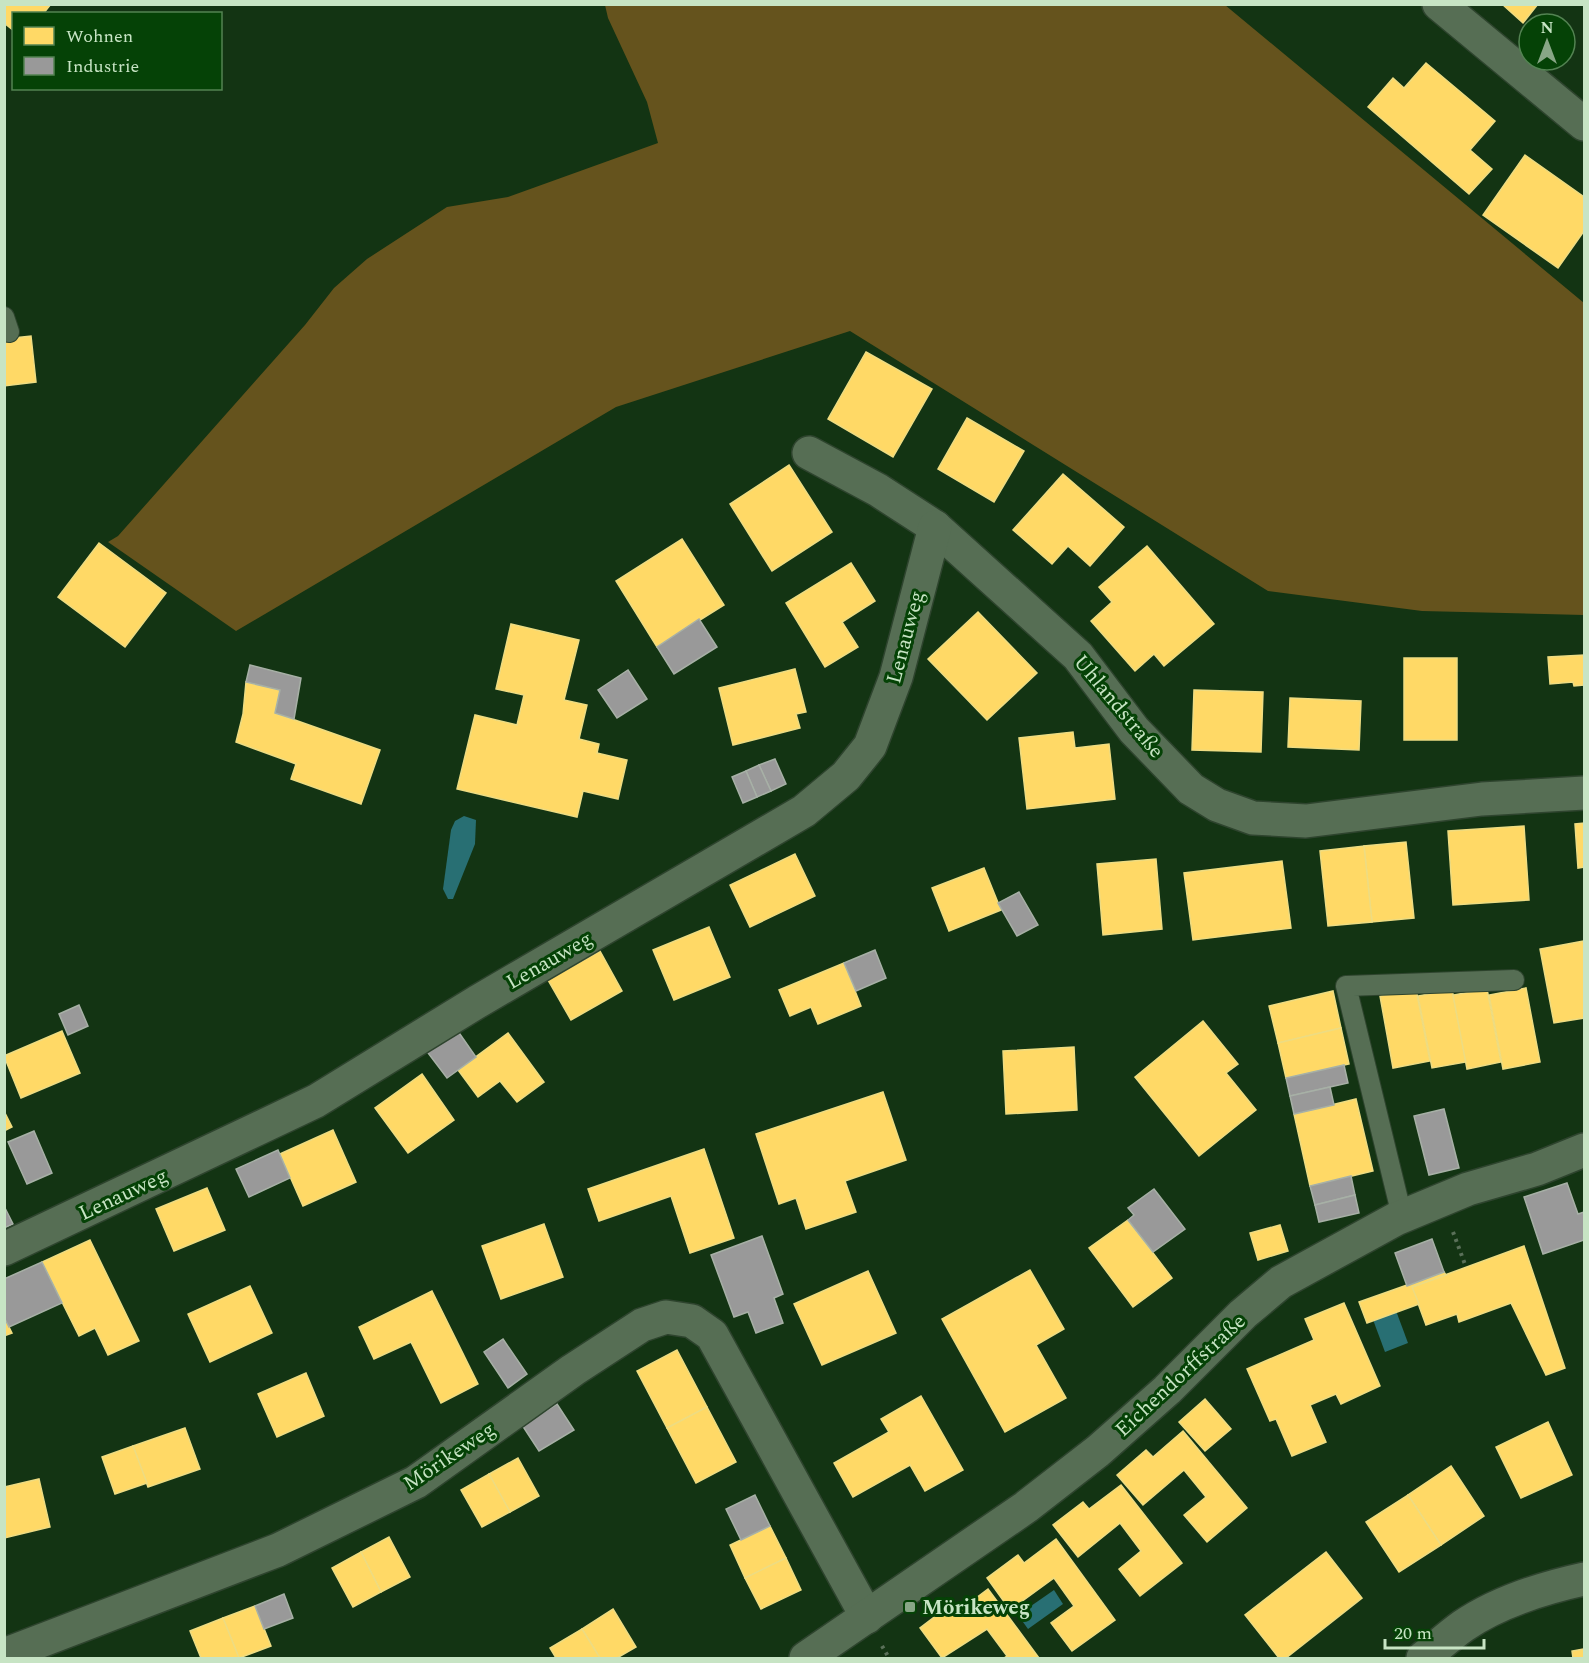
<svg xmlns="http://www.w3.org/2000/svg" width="1589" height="1663" font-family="Spectral,serif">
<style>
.green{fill:#65531d}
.water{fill:#286f73}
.homes{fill:#ffd966;stroke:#eedc82;stroke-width:1.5}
.industry{fill:#999;stroke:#a7b0a6;stroke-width:1.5}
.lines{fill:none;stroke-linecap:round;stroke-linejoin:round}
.service-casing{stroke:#2e442e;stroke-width:22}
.minor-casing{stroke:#2e442e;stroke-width:36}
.path{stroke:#5a7059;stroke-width:4;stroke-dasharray:3 4.5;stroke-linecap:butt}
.service{stroke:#566e54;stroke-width:20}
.minor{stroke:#566e54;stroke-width:33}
.poi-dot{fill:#88a686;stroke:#054206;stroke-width:2}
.labels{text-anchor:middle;stroke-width:6;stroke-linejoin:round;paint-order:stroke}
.street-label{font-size:21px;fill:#c7e4c4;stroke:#054206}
.poi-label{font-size:21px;font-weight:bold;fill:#c7e4c4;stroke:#054206;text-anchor:start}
</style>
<rect width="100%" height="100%" fill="#133413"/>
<!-- green -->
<path class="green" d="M605 5H1225L1584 303V615L1422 611 1268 591 850 331 616 407 236 631 108 542 118 536 305 325 334 288 367 259 447 207 508 197 658 143 647 102 608 18Z"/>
<!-- water -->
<g class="water">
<path d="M464 816 476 820 475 844 453 899H448L443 889 451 830 455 821Z"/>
<path d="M1395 1308 1408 1343 1385 1352 1372 1317Z"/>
<path d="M1054 1590 1063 1604 1028 1629 1018 1615Z"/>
</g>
<!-- homes -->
<g class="homes">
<path d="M4 4H51L43 14H14V31L4 23Z"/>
<path d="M1502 4H1538L1523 23Z"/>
<path d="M1426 63 1495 121 1470 150 1492 169 1469 194 1368 107 1393 78 1404 88Z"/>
<path d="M1525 155 1584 197V231L1558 268 1483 215Z"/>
<path d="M31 336 36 382 4 386V339Z"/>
<path d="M866 352 932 389 893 457 828 419Z"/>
<path d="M967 418 1024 451 994 502 938 469Z"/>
<path d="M789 465 832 532 772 571 730 504Z"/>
<path d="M1063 474 1124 527 1090 566 1068 546 1052 564 1013 530Z"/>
<path d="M682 539 724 605 657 647 616 581Z"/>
<path d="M99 543 166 593 125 647 58 597Z"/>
<path d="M1147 546 1214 624 1164 666 1154 654 1135 671 1091 621 1112 602 1099 587Z"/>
<path d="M851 563 875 601 842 622 858 647 825 667 786 603Z"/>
<path d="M978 612 1037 673 987 720 928 659Z"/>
<path d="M511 624 579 640 564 700 587 705 579 739 599 744 597 753 627 760 618 799 583 791 577 817 457 789 475 715 517 725 524 695 496 689Z"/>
<path d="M1584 655V685L1574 686 1573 682 1550 684 1548 657Z"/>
<rect x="1404" y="658" width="53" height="82"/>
<path d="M795 669 806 712 796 714 800 728 733 745 719 688Z"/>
<path d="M246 682 280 690 275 713 380 750 361 804 291 779 296 764 236 742 243 714Z"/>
<path d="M1194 690 1263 692 1261 752 1192 750Z"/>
<path d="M1290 698 1361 701 1359 750 1288 747Z"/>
<path d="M1073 732 1075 748 1109 744 1115 799 1027 809 1019 738Z"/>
<path d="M1584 823V867L1578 868 1575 824Z"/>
<path d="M1524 826 1529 900 1453 905 1448 831Z"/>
<path d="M1406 842 1414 918 1372 922 1364 846Z"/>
<path d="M1364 846 1372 922 1328 926 1320 851Z"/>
<path d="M795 854 815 896 750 927 730 885Z"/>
<path d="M1156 859 1162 929 1103 935 1097 864Z"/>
<path d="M1282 861 1291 928 1193 940 1184 873Z"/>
<path d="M984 868 1001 910 949 931 932 888Z"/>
<path d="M709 927 730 977 674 1000 653 950Z"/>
<path d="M1584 941V1018L1554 1023 1540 949Z"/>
<path d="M600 951 622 991 571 1020 548 980Z"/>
<path d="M844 963 861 1006 818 1024 811 1007 790 1016 779 990Z"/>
<path d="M1526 988 1540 1062 1503 1069 1489 995Z"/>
<path d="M1416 989 1430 1061 1393 1068 1380 996Z"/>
<path d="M1452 989 1466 1062 1432 1068 1418 996Z"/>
<path d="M1487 989 1501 1062 1467 1069 1453 995Z"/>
<path d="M1333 991 1341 1028 1278 1043 1269 1006Z"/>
<path d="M1203 1021 1238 1064 1226 1073 1256 1110 1199 1156 1135 1077Z"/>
<path d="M1341 1028 1349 1064 1286 1078 1278 1043Z"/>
<path d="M62 1031 80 1073 21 1098 4 1056Z"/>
<path d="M508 1033 544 1082 517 1102 500 1081 478 1097 458 1070Z"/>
<path d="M1074 1047 1077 1110 1006 1114 1003 1051Z"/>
<path d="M422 1074 454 1120 408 1153 375 1108Z"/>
<path d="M883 1092 906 1160 845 1181 856 1212 806 1229 796 1198 779 1204 756 1134Z"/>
<path d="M1356 1099 1373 1171 1310 1186 1294 1114Z"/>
<path d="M4 1111 12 1127 4 1131Z"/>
<path d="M333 1130 356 1182 303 1206 280 1154Z"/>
<path d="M704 1149 734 1238 690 1253 671 1196 599 1221 588 1189Z"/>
<path d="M207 1188 225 1230 174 1251 156 1209Z"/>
<path d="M1128 1220 1172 1278 1133 1307 1089 1248Z"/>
<path d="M544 1224 563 1277 501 1299 482 1246Z"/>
<path d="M1280 1225 1288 1251 1258 1260 1250 1233Z"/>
<path d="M90 1240 139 1341 108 1355 95 1328 79 1336 42 1262Z"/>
<path d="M1524 1246 1565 1368 1546 1375 1511 1303 1459 1322 1457 1314 1426 1325 1412 1287Z"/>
<path d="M1030 1270 1064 1329 1036 1345 1066 1398 1005 1432 942 1319Z"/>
<path d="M868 1271 896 1333 822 1365 794 1304Z"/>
<path d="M1444 1272 1446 1275 1412 1287 1419 1304 1367 1323 1359 1302Z"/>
<path d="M250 1286 272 1333 210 1362 188 1314Z"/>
<path d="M432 1291 478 1384 441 1403 411 1342 374 1359 359 1327Z"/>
<path d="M1344 1303 1380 1386 1341 1404 1336 1394 1310 1405 1326 1442 1292 1456 1276 1419 1270 1421 1247 1369 1314 1340 1305 1319Z"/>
<path d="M4 1317 12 1333 4 1336Z"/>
<path d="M677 1350 707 1407 667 1428 637 1371Z"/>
<path d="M306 1373 324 1416 277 1437 258 1394Z"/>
<path d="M921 1396 963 1470 925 1491 910 1465 853 1497 834 1463 889 1432 881 1419Z"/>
<path d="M1205 1399 1231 1429 1205 1451 1179 1422Z"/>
<path d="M707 1407 736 1462 696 1483 667 1428Z"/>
<path d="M1548 1422 1572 1475 1521 1498 1496 1447Z"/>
<path d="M185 1428 200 1469 148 1487 133 1446Z"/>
<path d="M1183 1431 1247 1508 1207 1542 1184 1515 1206 1497 1184 1470 1143 1505 1117 1475 1146 1450 1153 1457Z"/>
<path d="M133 1446 147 1483 115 1494 102 1457Z"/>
<path d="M518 1458 539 1496 510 1512 489 1474Z"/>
<path d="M1451 1466 1484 1516 1441 1545 1408 1495Z"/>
<path d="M489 1474 510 1512 482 1527 461 1490Z"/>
<path d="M39 1479 50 1527 4 1538V1487Z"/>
<path d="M1121 1485 1182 1563 1140 1596 1119 1569 1141 1551 1120 1523 1078 1557 1053 1525 1083 1502 1089 1509Z"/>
<path d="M1408 1495 1441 1545 1399 1572 1366 1522Z"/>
<path d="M770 1526 786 1558 745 1578 730 1545Z"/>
<path d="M389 1537 410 1577 381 1592 361 1552Z"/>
<path d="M1056 1539 1115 1620 1072 1651 1051 1623 1074 1606 1054 1578 1010 1610 987 1578 1018 1555 1024 1563Z"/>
<path d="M361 1552 381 1592 353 1607 332 1568Z"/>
<path d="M1326 1552 1362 1598 1286 1658H1279L1245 1615Z"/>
<path d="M786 1558 801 1590 761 1609 745 1578Z"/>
<path d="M988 1589 1039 1658H1004L1007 1656 987 1629 942 1658 920 1628 950 1605 956 1613Z"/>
<path d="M255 1606 271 1646 239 1658 223 1618Z"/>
<path d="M613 1609 636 1647 617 1658H600L582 1629Z"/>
<path d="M223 1618 239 1658H201L190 1631Z"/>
<path d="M582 1629 600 1658H556L550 1648Z"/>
<path d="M1584 1649V1658H1573L1572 1651Z"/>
</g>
<!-- industry -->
<g class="industry">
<path d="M699 619 717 647 674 674 657 647Z"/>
<path d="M250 665 301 678 294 719 275 713 280 690 246 682Z"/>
<path d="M628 670 647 699 617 718 598 690Z"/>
<path d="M775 759 786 784 771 791 759 765Z"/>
<path d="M759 765 771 791 757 797 746 771Z"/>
<path d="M746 771 757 797 743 803 732 777Z"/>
<path d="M1019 892 1038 925 1017 936 998 903Z"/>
<path d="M875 950 886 978 856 991 844 963Z"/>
<path d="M79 1005 88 1026 68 1035 59 1014Z"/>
<path d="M455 1027 476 1057 447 1078 425 1049Z"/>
<path d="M1344 1065 1348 1083 1290 1096 1286 1078Z"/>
<path d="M1330 1087 1334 1105 1294 1114 1290 1096Z"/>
<path d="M1444 1109 1459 1168 1429 1175 1414 1116Z"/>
<path d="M34 1131 52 1173 27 1184 8 1142Z"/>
<path d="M278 1150 290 1178 249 1197 236 1169Z"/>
<path d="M1351 1176 1355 1195 1315 1205 1310 1186Z"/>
<path d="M1567 1183 1578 1214 1584 1212V1240L1543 1254 1524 1197Z"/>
<path d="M1154 1189 1185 1229 1153 1252 1128 1220 1134 1215 1128 1208Z"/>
<path d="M1355 1195 1359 1213 1319 1222 1315 1205Z"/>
<path d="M4 1206 13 1224 4 1228Z"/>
<path d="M762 1236 783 1294 774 1298 783 1323 756 1333 748 1312 734 1317 711 1255Z"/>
<path d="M1432 1239 1444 1272 1407 1286 1395 1253Z"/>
<path d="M42 1262 62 1303 9 1327 4 1317V1279Z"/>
<path d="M503 1339 527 1374 508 1388 484 1352Z"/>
<path d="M557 1404 574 1430 539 1451 522 1425Z"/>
<path d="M755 1495 770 1526 741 1540 726 1509Z"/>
<path d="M284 1594 293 1618 264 1629 255 1606Z"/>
</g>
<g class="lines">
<defs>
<g id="service">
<path d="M4 317 9 332"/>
<path d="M1402 1216 1346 986 1514 980"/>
</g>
<g id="minor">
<path d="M1439 4 1584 124"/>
<path d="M809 453 878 490 935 527 1078 656 1134 730 1191 789 1217 805 1253 818 1306 821 1482 799 1584 793"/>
<path d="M4 1249 316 1101 477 1002 804 811 846 776 870 746 896 677 935 527"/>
<path d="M4 1655 278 1550 416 1482 573 1370 642 1325 666 1317 692 1321 712 1335 867 1617"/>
<path d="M806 1658 1026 1507 1098 1451 1167 1390 1243 1314 1281 1282 1396 1219 1468 1189 1537 1169 1584 1150"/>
<path d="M1423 1658C1436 1648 1449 1636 1463 1626 1498 1602 1543 1588 1584 1579"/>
</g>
</defs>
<!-- service casing -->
<use href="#service" class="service-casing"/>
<!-- minor casing -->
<use href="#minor" class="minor-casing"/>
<!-- path -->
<g class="path">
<path d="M1453 1232 1466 1267"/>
<path d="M882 1646 889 1658"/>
</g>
<!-- service -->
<use href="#service" class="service"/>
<!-- minor -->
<use href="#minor" class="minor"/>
</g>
<!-- markers -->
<rect class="poi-dot" x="904" y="1601" width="12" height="12" rx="3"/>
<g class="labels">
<!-- street labels -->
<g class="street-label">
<text transform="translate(905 637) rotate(-75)" y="7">Lenauweg</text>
<text transform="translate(1119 706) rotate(50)" y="7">Uhlandstraße</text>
<text transform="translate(549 960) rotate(-30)" y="7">Lenauweg</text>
<text transform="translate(123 1194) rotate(-25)" y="7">Lenauweg</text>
<text transform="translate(1180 1375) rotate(-43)" y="7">Eichendorffstraße</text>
<text transform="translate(449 1456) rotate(-34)" y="7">Mörikeweg</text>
</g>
<!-- poi labels -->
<g class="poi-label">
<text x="922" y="1614">Mörikeweg</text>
</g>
</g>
<!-- border -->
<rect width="1589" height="1663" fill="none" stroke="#c7e4c4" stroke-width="12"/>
<!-- legend -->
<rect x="12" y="12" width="210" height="78" fill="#054206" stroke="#538352" stroke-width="1.5"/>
<rect x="24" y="27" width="30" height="18" fill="#ffd966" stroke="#538352" stroke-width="1.5"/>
<text x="66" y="42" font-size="18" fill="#c7e4c4">Wohnen</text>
<rect x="24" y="57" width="30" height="18" fill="#999999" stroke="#538352" stroke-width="1.5"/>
<text x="66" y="72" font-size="18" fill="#c7e4c4">Industrie</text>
<!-- north arrow -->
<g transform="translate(1547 42)"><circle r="28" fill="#054206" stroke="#538352" stroke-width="1.5"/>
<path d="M0-4.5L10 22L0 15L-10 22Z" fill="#88a686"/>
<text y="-9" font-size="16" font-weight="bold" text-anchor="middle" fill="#c7e4c4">N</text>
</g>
<!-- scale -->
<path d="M1385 1639v9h99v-9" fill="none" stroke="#c7e4c4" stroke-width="3"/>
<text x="1394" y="1639" font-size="18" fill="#c7e4c4" stroke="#054206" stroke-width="4.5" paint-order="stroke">20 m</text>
</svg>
